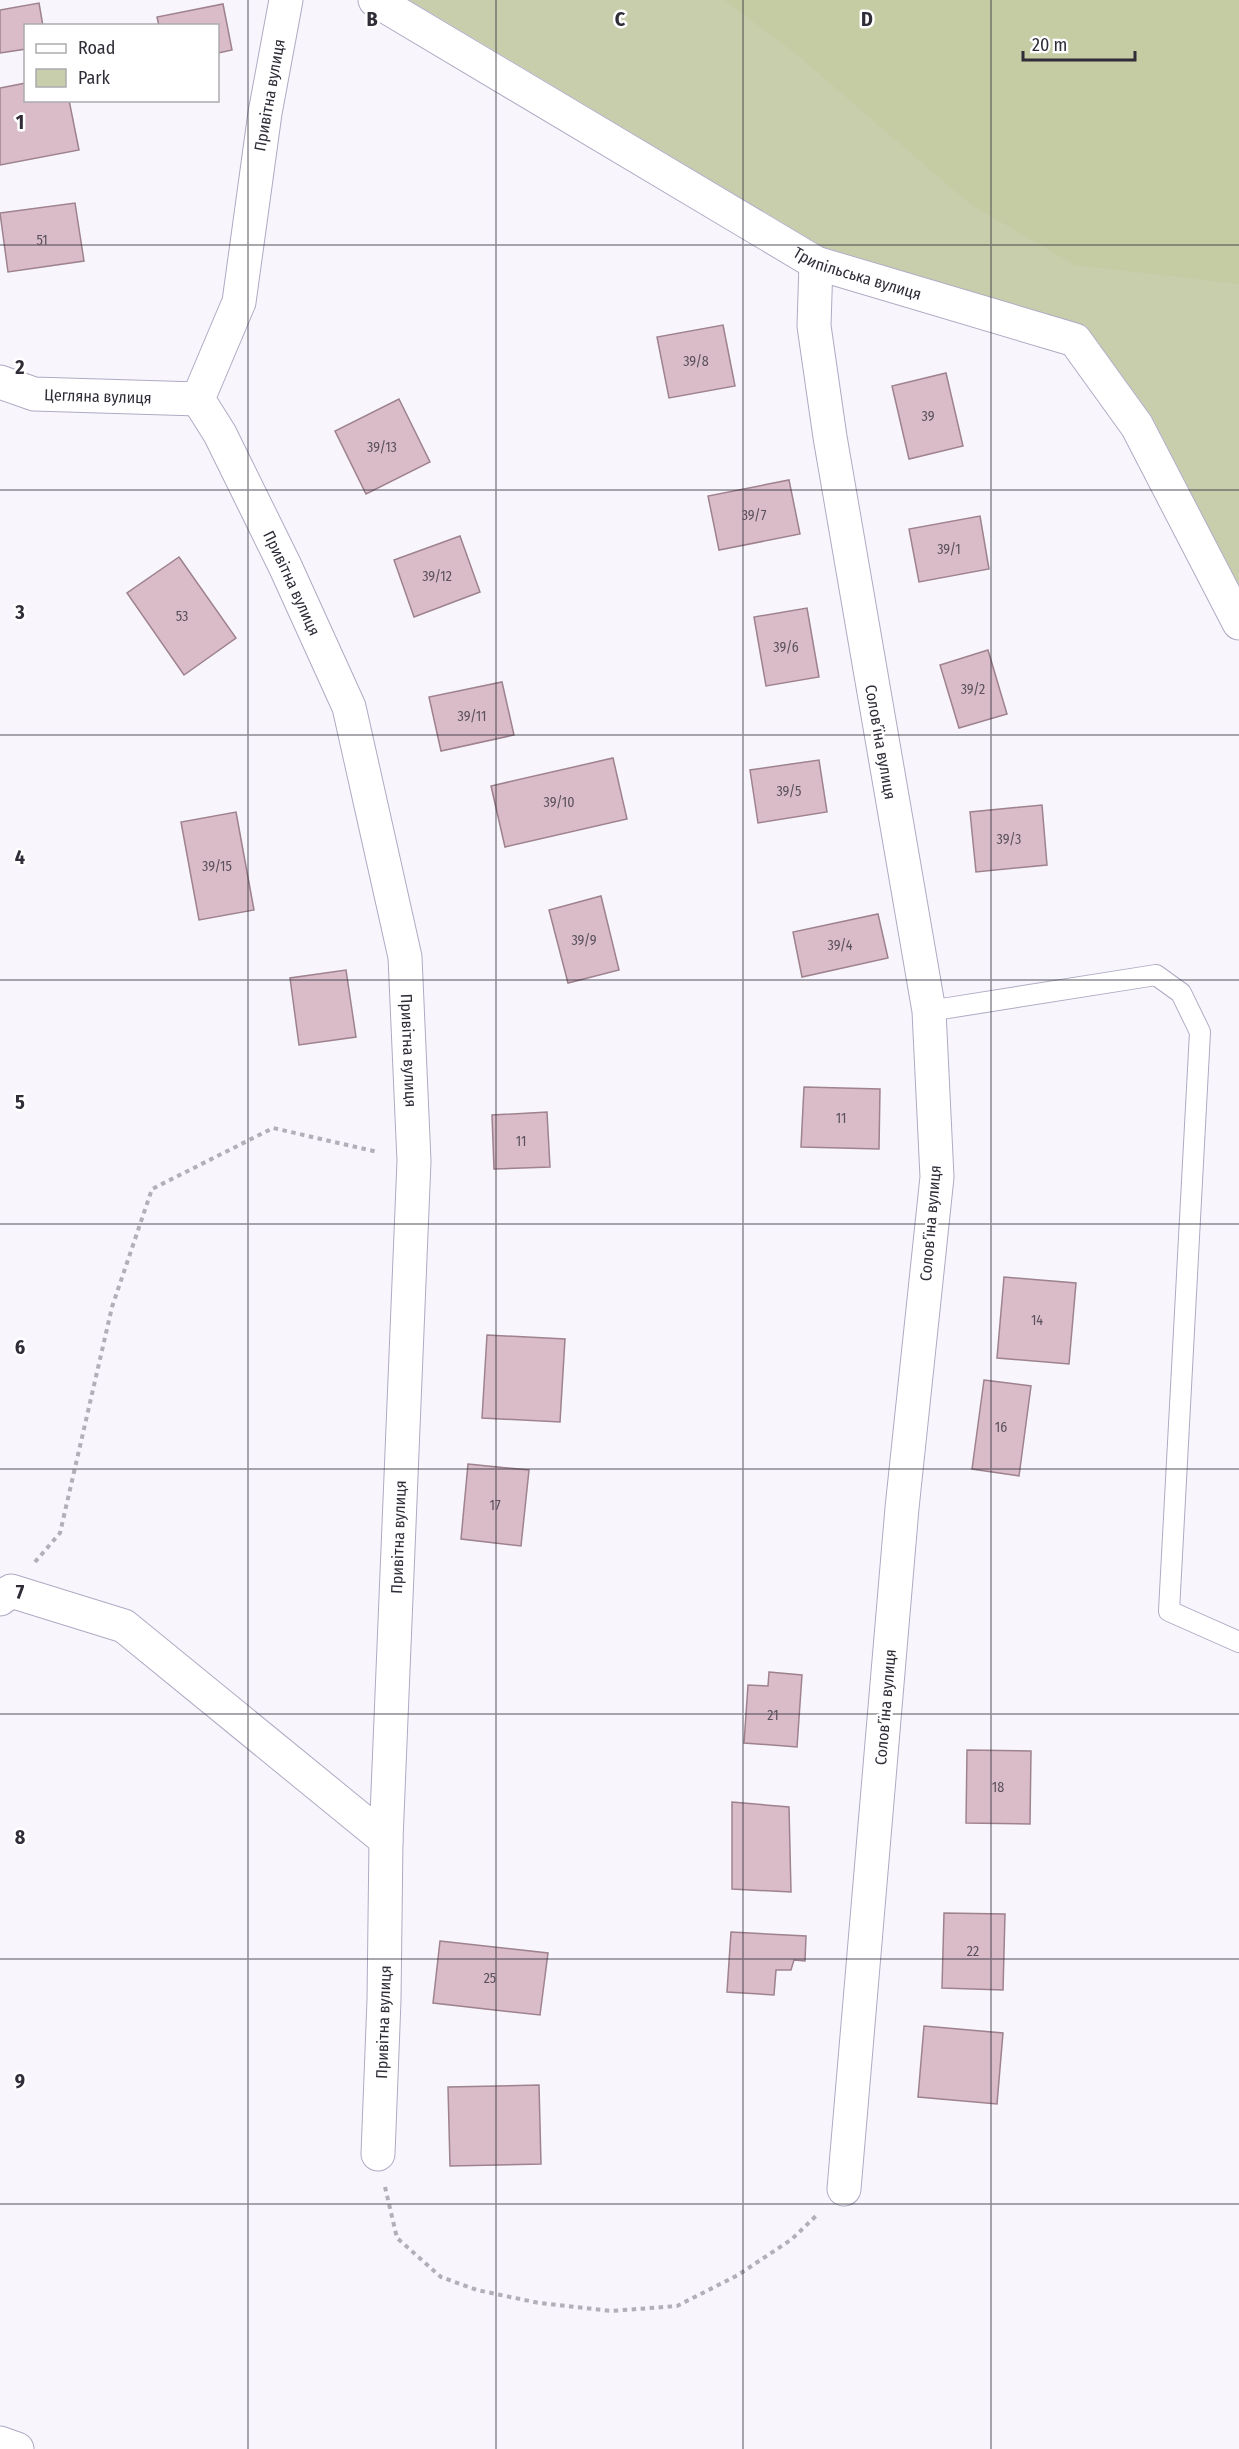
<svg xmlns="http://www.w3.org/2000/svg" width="1239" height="2449" font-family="'Fira Sans Condensed',sans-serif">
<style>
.green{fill:#c8cdac}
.forest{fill:#c5cba3}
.building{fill:#dabcc9;stroke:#9e828e;stroke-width:1.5}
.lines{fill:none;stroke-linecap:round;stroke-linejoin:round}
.service-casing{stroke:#afaac4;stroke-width:22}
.minor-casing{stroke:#afaac4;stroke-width:35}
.path{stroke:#b1afb7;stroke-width:4;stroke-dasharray:4.5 4.5;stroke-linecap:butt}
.service{stroke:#fff;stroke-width:20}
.minor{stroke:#fff;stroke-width:33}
.grid{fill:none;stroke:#302d38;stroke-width:1.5;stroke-opacity:0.55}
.labels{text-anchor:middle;stroke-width:5;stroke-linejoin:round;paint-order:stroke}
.number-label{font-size:14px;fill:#5a515c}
.street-label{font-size:16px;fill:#302d38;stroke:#fff}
.grid-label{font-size:20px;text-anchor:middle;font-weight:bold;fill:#302d38;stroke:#fff;stroke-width:5;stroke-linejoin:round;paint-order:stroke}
</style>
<rect width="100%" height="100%" fill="#f8f6fc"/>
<!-- green -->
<path class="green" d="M409 0H1239V586L1152 417 1086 326 823 247Z"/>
<!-- forest -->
<path class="forest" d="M724 0H1239V284L1075 265 970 204 795 53Z"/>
<!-- building -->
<g class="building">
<path d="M39 3 43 26H26V49L0 53V10Z"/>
<path d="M223 4 232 50 218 53V26H159L157 17Z"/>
<path d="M26 83V100H69L79 150 0 165V88Z"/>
<path d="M75 203 84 261 8 272 0 213Z"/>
<path d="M723 325 735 386 669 398 657 337Z"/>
<path d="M946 373 963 446 909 459 892 386Z"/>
<path d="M399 399 430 462 366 494 335 431Z"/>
<path d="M789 480 800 534 719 550 708 496Z"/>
<path d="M980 516 989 569 919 582 909 529Z"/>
<path d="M460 536 480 592 414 617 394 560Z"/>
<path d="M179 557 236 638 184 675 127 593Z"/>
<path d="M807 608 819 677 766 686 754 617Z"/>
<path d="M988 650 1007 714 959 728 940 665Z"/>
<path d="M502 682 514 735 441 751 429 697Z"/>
<path d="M613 758 627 819 505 847 491 786Z"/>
<path d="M819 760 827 812 758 823 750 770Z"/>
<path d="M1042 805 1047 865 976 872 970 812Z"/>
<path d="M236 812 254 910 199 920 181 822Z"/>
<path d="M601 896 619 970 568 983 549 910Z"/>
<path d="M878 914 888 958 802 977 793 932Z"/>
<path d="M346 970 356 1037 299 1045 290 978Z"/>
<path d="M804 1087 880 1089 879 1149 801 1147Z"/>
<path d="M547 1112 550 1167 494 1169 492 1115Z"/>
<path d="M1004 1277 1076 1283 1069 1364 997 1358Z"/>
<path d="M487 1335 565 1339 560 1422 482 1418Z"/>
<path d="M984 1380 1031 1386 1019 1476 972 1469Z"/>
<path d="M468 1464 529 1470 521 1546 461 1539Z"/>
<path d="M769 1672 802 1675 797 1747 744 1743 748 1685 768 1686Z"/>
<path d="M967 1750 1031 1751 1030 1824 966 1823Z"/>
<path d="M732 1802 789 1807 791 1892 732 1889Z"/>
<path d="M944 1913 1005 1914 1003 1990 942 1988Z"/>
<path d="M731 1932 806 1936 805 1961 794 1960 791 1970H776L774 1995 727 1992Z"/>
<path d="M440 1941 548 1953 540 2015 433 2003Z"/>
<path d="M924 2026 1003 2033 997 2104 918 2097Z"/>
<path d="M539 2085 541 2164 450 2166 448 2087Z"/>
</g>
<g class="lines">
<defs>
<path id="service" d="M929 1011 1156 975 1181 993 1200 1032 1169 1611 1239 1642"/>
<g id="minor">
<path id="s1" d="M286 0 265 113 239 302 198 399 220 434 285 566 349 707 405 957 414 1161 386 1840 384 2000 378 2154"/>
<path id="s2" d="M375 0 816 263 1075 340 1137 426 1239 623"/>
<path d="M816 263 814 326 830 437 929 1011 937 1177 902 1508 844 2189"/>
<path id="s3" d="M0 382 34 394 198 399"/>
<path d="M0 1599 11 1591 124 1626 386 1840"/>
<path d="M0 2443 17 2449"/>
</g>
</defs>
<!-- service casing -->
<use href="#service" class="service-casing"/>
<!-- minor casing -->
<use href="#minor" class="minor-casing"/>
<!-- path -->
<g class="path">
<path d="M35 1562 60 1533 112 1307 152 1189 273 1128 378 1152"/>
<path d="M385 2187 397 2238 441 2277 477 2290 539 2303 611 2311 677 2306 738 2275 792 2239 818 2214"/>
</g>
<!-- service -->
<use href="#service" class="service"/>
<!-- minor -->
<use href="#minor" class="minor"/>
</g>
<!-- grid -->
<path class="grid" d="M248 0V2449M496 0V2449M743 0V2449M991 0V2449M0 245H1239M0 490H1239M0 735H1239M0 980H1239M0 1224H1239M0 1469H1239M0 1714H1239M0 1959H1239M0 2204H1239"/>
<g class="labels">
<!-- number labels -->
<g class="number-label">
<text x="42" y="245">51</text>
<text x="696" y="366">39/8</text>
<text x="928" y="421">39</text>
<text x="382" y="452">39/13</text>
<text x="754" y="520">39/7</text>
<text x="949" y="554">39/1</text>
<text x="437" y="581">39/12</text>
<text x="182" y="621">53</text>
<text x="786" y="652">39/6</text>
<text x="973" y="694">39/2</text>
<text x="472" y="721">39/11</text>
<text x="789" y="796">39/5</text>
<text x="559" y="807">39/10</text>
<text x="1009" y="844">39/3</text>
<text x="217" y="871">39/15</text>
<text x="584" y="945">39/9</text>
<text x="840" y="950">39/4</text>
<text x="841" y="1123">11</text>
<text x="521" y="1146">11</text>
<text x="1037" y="1325">14</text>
<text x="1001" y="1432">16</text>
<text x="495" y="1510">17</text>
<text x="773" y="1720">21</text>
<text x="998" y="1792">18</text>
<text x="973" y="1956">22</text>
<text x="490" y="1983">25</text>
</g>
<!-- street labels -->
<g class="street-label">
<text transform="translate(269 95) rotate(-80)" y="6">Привітна вулиця</text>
<text dy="6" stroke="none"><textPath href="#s2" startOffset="556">Трипільська вулиця</textPath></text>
<text dy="6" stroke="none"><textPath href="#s3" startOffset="100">Цегляна вулиця</textPath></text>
<text dy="6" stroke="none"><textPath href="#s1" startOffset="618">Привітна вулиця</textPath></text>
<text transform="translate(881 742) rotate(80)" y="6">Соловʼїна вулиця</text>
<text dy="6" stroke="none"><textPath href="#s1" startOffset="1104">Привітна вулиця</textPath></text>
<text transform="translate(930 1223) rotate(-85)" y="6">Соловʼїна вулиця</text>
<text transform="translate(398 1537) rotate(-88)" y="6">Привітна вулиця</text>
<text transform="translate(885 1707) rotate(-85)" y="6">Соловʼїна вулиця</text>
<text transform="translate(383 2022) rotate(-88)" y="6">Привітна вулиця</text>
</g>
</g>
<g class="grid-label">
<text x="372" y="26">B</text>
<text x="620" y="26">C</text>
<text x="867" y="26">D</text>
<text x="20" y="129">1</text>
<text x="20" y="374">2</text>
<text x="20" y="619">3</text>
<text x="20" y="864">4</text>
<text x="20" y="1109">5</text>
<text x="20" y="1354">6</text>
<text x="20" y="1599">7</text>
<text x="20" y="1844">8</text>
<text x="20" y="2088">9</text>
</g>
<!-- legend -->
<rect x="24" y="24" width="195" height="78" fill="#ffffff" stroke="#acabaf" stroke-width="1.5"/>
<rect x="36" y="44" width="30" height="9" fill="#ffffff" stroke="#acabaf" stroke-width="1.5"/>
<text x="78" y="54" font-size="18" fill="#302d38">Road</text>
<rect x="36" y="69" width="30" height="18" fill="#c8cdac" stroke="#acabaf" stroke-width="1.5"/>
<text x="78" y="84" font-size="18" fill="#302d38">Park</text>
<!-- scale -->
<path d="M1023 51v9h112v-9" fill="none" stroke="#302d38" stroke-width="3"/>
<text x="1032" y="51" font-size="18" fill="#302d38" stroke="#ffffff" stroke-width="4.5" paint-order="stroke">20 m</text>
</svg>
